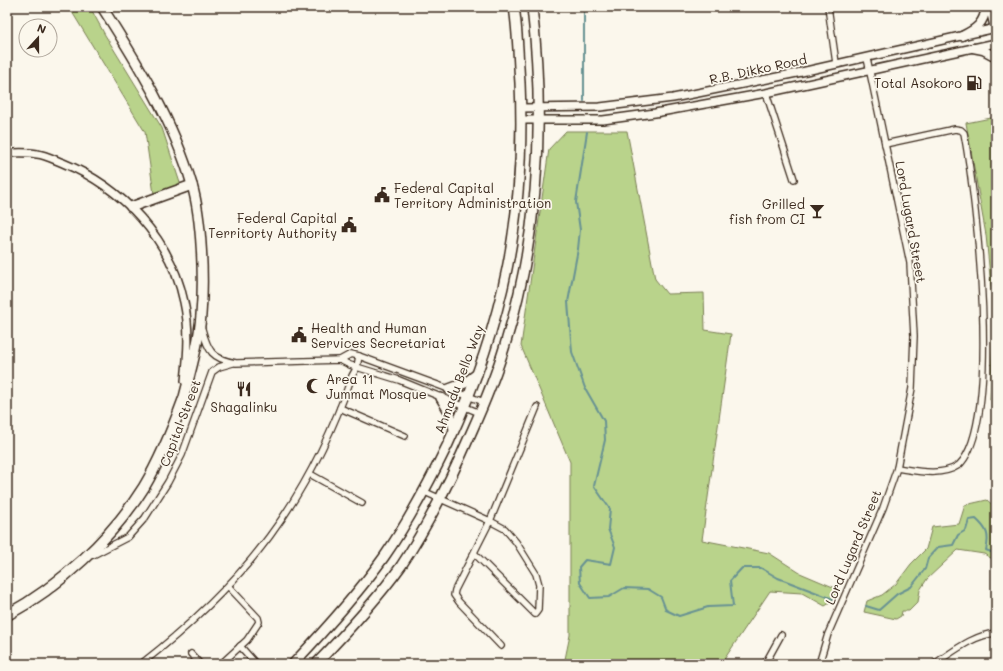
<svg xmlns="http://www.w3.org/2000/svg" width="1003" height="671" font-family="Mali,sans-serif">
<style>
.green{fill:#b9d38b;stroke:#7a7e54}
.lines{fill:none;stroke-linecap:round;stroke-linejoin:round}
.stream{stroke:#689293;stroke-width:2}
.minor-casing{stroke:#3b2a1e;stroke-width:8}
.tertiary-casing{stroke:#3b2a1e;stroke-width:10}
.secondary-casing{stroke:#3b2a1e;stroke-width:11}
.primary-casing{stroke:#3b2a1e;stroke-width:12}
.trunk-casing{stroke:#3b2a1e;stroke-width:12}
.motorway-casing{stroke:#3b2a1e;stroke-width:13}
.minor{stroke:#fbf7ec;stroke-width:5.5}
.tertiary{stroke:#fbf7ec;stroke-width:7}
.secondary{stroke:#fbf7ec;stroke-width:8}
.primary{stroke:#fbf7ec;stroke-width:9}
.trunk{stroke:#fbf7ec;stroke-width:9}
.motorway{stroke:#fbf7ec;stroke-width:10}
.labels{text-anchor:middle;stroke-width:3.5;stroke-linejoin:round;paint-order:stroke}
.street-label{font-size:13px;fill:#3b2a1e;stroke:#fbf7ec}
.poi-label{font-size:13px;fill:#3b2a1e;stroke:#fbf7ec;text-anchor:end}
</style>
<rect width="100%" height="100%" fill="#fbf7ec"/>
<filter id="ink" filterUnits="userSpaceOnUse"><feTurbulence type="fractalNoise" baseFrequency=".025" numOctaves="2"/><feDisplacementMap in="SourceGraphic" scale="8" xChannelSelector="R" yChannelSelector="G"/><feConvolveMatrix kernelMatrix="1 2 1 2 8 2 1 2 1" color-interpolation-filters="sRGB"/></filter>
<g filter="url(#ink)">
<!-- green -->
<g class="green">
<path d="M69 7H90L105 35 162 128 181 186 154 194 145 132Z"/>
<path d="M996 117V400H990L994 318 986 235 966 123Z"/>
<path d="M566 131H627L655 279 667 294 704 293 705 330 731 334 702 540 769 553 800 573 840 590 830 603 825 606 802 593 770 591 721 664H564L570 635V462L521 346 549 149Z"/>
<path d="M987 500 996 508V561L984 554 958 550 927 579 920 590 918 602 909 611H902L901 616 896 619 864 612 867 601 882 595 896 584 911 564 926 549 932 527 959 524 965 505Z"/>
</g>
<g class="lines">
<!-- stream -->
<g class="stream">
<path d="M584 7V101"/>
<path d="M587 132 576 202 580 230 578 249 568 302 572 352 585 388 604 421 605 440 594 486 610 509 608 529 615 547 611 564 585 560 579 567 580 583 590 598 609 597 624 588 648 589 661 597 666 610 679 616 708 607 733 606 730 581 742 568H761L778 578 833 599"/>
<path d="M866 606 879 610 897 594 911 587 925 569 928 558 938 547 953 545 958 535 966 530 969 520 976 519C987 529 990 535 986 550L996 554"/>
</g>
<defs>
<g id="minor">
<path d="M828 7 836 63"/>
<path d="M766 93 794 179"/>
<path d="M885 144 955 129 961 130 964 133C976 196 1003 423 959 465 941 477 917 471 897 468"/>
<path d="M202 329C208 351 212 359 236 363L340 360 350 365 399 380 480 413"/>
<path d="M340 360 351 354 359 356 484 402"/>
<path d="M340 408 405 436"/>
<path d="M310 474 362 503"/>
<path d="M425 492 490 521 505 529 516 542 536 574 539 585 538 610 535 614 475 554"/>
<path d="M93 555 128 537 145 518 168 482 182 455 212 372 219 367 233 363"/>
<path d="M240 646 256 664"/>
<path d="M501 646 459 602 454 595 455 590 490 521 537 407"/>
<path d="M191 654 200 664"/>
<path d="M141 664C246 582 308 502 352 376L357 367 359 356"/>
<path d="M221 664 247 640 259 622 258 618 229 587"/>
<path d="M765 664 781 635"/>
<path d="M819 664 828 634 883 508 897 468 912 388 914 336 910 263 867 58"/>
<path d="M934 664C953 652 973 635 996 633"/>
</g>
<g id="tertiary">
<path d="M521 108 600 107 673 98 797 73 996 28"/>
<path d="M521 120H603L655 113 766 93 996 43"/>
<path d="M7 153C17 153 28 152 37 154 46 155 55 160 63 163 122 187 171 239 184 302 190 329 188 354 185 381"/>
</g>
<g id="secondary">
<path d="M990 7 996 33"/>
<path d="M962 36C976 29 984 24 986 7"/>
<path d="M973 48 983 50 996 57"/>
</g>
<g id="primary">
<path d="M449 389 465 383 477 374"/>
<path d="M441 398 450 413 454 429"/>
<path d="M293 664C325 630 357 595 384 557 409 521 429 483 448 444 504 323 526 215 520 83 518 57 518 32 514 7"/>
<path d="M316 664C346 633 376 601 401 566 429 524 451 479 471 433 484 404 496 375 505 345 539 235 545 121 532 7"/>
</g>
<g id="trunk">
<path d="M102 7C137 62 174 122 192 185 202 219 204 280 201 315 199 344 190 373 183 401"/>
<path d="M131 207 192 185"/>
</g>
<path id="motorway" d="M7 615C59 587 113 537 144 487 160 460 172 431 183 401"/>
</defs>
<!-- minor casing -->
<use href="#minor" class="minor-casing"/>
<!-- tertiary casing -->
<use href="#tertiary" class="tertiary-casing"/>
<!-- secondary casing -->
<use href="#secondary" class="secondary-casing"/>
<!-- primary casing -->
<use href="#primary" class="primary-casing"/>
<!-- trunk casing -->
<use href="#trunk" class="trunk-casing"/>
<!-- motorway casing -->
<use href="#motorway" class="motorway-casing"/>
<!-- minor -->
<use href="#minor" class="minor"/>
<!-- tertiary -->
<use href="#tertiary" class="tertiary"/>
<!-- secondary -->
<use href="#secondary" class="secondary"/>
<!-- primary -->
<use href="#primary" class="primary"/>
<!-- trunk -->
<use href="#trunk" class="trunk"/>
<!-- motorway -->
<use href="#motorway" class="motorway"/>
</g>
</g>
<!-- icons -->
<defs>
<symbol id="fuel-bare" viewBox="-9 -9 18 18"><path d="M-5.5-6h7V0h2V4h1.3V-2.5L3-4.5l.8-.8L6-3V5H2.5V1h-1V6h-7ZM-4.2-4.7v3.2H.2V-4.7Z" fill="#3b2a1e" stroke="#fbf7ec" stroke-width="2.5" paint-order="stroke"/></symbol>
<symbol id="civic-bare" viewBox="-9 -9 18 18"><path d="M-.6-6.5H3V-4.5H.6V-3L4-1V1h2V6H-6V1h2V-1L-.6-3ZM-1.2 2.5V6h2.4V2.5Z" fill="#3b2a1e" stroke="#fbf7ec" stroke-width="2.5" paint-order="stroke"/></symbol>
<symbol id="bar-bare" viewBox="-9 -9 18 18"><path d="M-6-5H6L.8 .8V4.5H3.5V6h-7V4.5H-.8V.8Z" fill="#3b2a1e" stroke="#fbf7ec" stroke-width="2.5" paint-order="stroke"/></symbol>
<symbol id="mosque-bare" viewBox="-9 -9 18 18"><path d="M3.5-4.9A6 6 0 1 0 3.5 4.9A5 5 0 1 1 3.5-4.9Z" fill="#3b2a1e" stroke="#fbf7ec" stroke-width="2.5" paint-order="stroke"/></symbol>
<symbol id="restaurant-bare" viewBox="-9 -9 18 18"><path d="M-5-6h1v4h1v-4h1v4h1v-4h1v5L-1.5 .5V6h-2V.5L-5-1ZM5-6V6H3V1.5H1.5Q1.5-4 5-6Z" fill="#3b2a1e" stroke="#fbf7ec" stroke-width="2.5" paint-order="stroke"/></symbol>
</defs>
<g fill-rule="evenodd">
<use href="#fuel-bare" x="963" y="72" width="22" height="22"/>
<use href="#civic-bare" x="371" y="184" width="22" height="22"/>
<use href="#bar-bare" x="806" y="200" width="22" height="22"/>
<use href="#civic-bare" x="338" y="214" width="22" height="22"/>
<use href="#civic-bare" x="288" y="324" width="22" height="22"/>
<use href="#mosque-bare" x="303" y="375" width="22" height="22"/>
<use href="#restaurant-bare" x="233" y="378" width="22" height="22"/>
</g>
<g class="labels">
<!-- street labels -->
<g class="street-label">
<text transform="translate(758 69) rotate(-12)" y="5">R.B. Dikko Road</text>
<text transform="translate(911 222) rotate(80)" y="5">Lord Lugard Street</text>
<text transform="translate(459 379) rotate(-69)" y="5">Ahmadu Bello Way</text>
<text transform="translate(180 423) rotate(-69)" y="5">Capital Street</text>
<text transform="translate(853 547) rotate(-67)" y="5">Lord Lugard Street</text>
</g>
<!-- poi labels -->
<g class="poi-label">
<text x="962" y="88">Total Asokoro</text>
<text x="394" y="193" text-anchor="start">Federal Capital<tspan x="394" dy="15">Territory Administration</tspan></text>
<text x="805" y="209">Grilled<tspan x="805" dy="15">fish from CI</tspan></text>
<text x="337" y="223">Federal Capital<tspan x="337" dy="15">Territorty Authority</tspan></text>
<text x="311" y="333" text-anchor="start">Health and Human<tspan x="311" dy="15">Services Secretariat</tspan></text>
<text x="326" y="384" text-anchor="start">Area 11<tspan x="326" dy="15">Jummat Mosque</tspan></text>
<text x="244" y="412" text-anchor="middle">Shagalinku</text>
</g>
</g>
<!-- margin -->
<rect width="1003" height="671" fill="none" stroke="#fbf7ec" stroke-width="24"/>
<rect x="12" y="12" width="979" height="647" fill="none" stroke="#3b2a1e" stroke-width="1.5" filter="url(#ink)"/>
<!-- north arrow -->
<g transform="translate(38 38) rotate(21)"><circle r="19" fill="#fbf7ec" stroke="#aea59a"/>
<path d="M0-3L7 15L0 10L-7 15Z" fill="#3b2a1e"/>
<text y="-6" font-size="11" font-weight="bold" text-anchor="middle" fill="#3b2a1e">N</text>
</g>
</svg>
